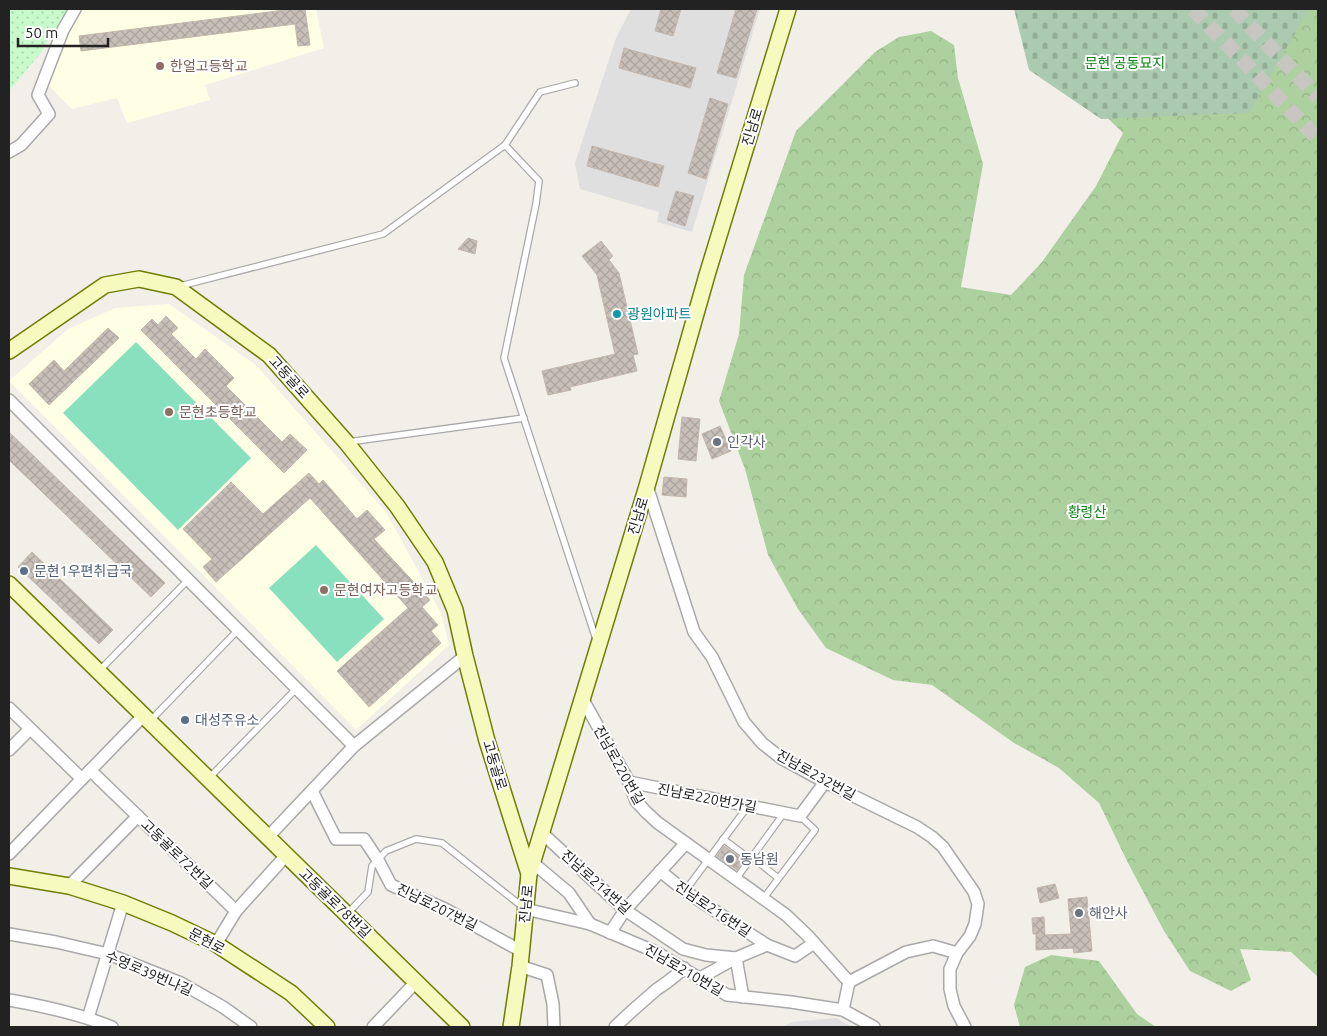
<svg xmlns="http://www.w3.org/2000/svg" width="1327" height="1036" font-family="Ubuntu,'Noto Sans KR',sans-serif">
<style>
.residential{fill:#e0dfdf}
.education{fill:#ffffe5}
.forest{fill:url(#forest-crowns)}
.cemetery{fill:url(#cemetery-stones)}
.park{fill:url(#park-dots)}
.pitch{fill:#88e0be}
.building{fill:url(#building-cross-hatch);stroke:#c4b6ab}
.lines{fill:none;stroke-linecap:round;stroke-linejoin:round}
.secondary-tunnel{stroke:#c8c6c1;stroke-width:15;stroke-dasharray:15 8;stroke-linecap:butt}
.lane-casing{stroke:#a9a9a9;stroke-width:8}
.street-casing{stroke:#a9a9a9;stroke-width:14}
.secondary-casing{stroke:#707d05;stroke-width:18}
.lane{stroke:#fff;stroke-width:5.5}
.street{stroke:#fff;stroke-width:11}
.secondary{stroke:#f7fabf;stroke-width:15}
.education-dot{fill:#8d6e63;stroke:#fff;stroke-width:2}
.culture-dot{fill:#0f9aa8;stroke:#fff;stroke-width:2}
.worship-dot{fill:#6b7280;stroke:#fff;stroke-width:2}
.service-dot{fill:#5c6f8a;stroke:#fff;stroke-width:2}
.labels{text-anchor:middle;stroke-width:4;stroke-linejoin:round;paint-order:stroke}
.park-label{font-size:14px;fill:#0c8416;stroke:#fff}
.education-label{font-size:14px;fill:#785e54;stroke:#fff;text-anchor:start}
.street-label{font-size:14px;fill:#222;stroke:#fff}
.culture-label{font-size:14px;fill:#0d838f;stroke:#fff;text-anchor:start}
.worship-label{font-size:14px;fill:#5b616d;stroke:#fff;text-anchor:start}
.service-label{font-size:14px;fill:#4e5e75;stroke:#fff;text-anchor:start}
</style>
<defs>
<pattern id="forest-crowns" width="20" height="18" patternUnits="userSpaceOnUse" patternTransform="scale(1.25)"><rect width="20" height="18" fill="#add19e"/><path d="M2 6a3 3 0 1 1 6 0M12 15a3 3 0 1 1 6 0" fill="none" stroke="#95b388"/></pattern>
<pattern id="cemetery-stones" width="16" height="16" patternUnits="userSpaceOnUse" patternTransform="scale(1.25)"><rect width="16" height="16" fill="#aacbaf"/><path d="M2 7V4a2 2 0 0 1 4 0v3zM10 15v-3a2 2 0 0 1 4 0v3z" fill="#92ae96"/></pattern>
<pattern id="park-dots" width="8" height="8" patternUnits="userSpaceOnUse" patternTransform="scale(1.25)"><rect width="8" height="8" fill="#c8facc"/><path d="M2 2h.1M6 6h.1" fill="none" stroke="#acd6af" stroke-width="1.8" stroke-linecap="round"/></pattern>
<pattern id="building-cross-hatch" width="8" height="8" patternUnits="userSpaceOnUse" patternTransform="scale(1.25)"><rect width="8" height="8" fill="#c7bfb8"/><path d="M0 0l8 8M0 8l8-8" fill="none" stroke="#aba49e"/></pattern>
</defs>
<rect width="100%" height="100%" fill="#f2efe9"/>
<!-- residential -->
<g class="residential">
<path d="M631 9H760L692 232 657 222 659 212 580 189 575 163 616 38Z"/>
<path d="M836 1018 852 1027H782L792 1022Z"/>
</g>
<!-- education -->
<g class="education">
<path d="M82 9H316L324 48 205 85 210 100 127 123 117 98 72 109 49 86 71 29Z"/>
<path d="M169 304 256 365 386 512 441 613 449 645 356 730 196 568 9 381 68 329 115 308Z"/>
</g>
<!-- forest -->
<g class="forest">
<path d="M1074 9H1318V977L1291 952 1240 949 1251 980 1231 991 1190 971 1164 931 1128 863 1099 803 1059 768 1014 743 932 685 893 680 826 648 798 609 768 555 745 469 719 401 739 334 744 275 796 131 875 52 899 37 931 31 954 45 958 78 983 164 961 287 1011 295 1042 262 1096 186 1123 133 1082 93Z"/>
<path d="M1051 955 1099 961 1137 1014 1156 1027H1020L1014 1005 1025 967Z"/>
</g>
<!-- cemetery -->
<path class="cemetery" d="M1014 9H1309L1249 113 1101 119 1029 70Z"/>
<!-- park -->
<path class="park" d="M9 9H67L40 54 9 91Z"/>
<!-- pitch -->
<g class="pitch">
<path d="M136 342 251 458 178 530 63 413Z"/>
<path d="M316 545 384 619 337 662 269 588Z"/>
</g>
<!-- building -->
<g class="building">
<path d="M293 9H305L310 45 298 46 295 24 81 51 79 36Z"/>
<path d="M661 9H681L673 36 655 31Z"/>
<path d="M736 9H757L736 78 717 73Z"/>
<path d="M624 48 696 68 690 88 619 68Z"/>
<path d="M710 98 728 104 706 179 688 173Z"/>
<path d="M592 146 664 166 658 187 587 166Z"/>
<path d="M676 191 694 196 685 226 667 220Z"/>
<path d="M468 238 477 241 475 254 458 249Z"/>
<path d="M601 241 613 256 609 260 619 273 638 354 633 355 637 371 570 387 571 390 548 395 542 371 615 354 597 275 582 256Z"/>
<path d="M166 316 178 328 171 334 196 359 205 349 234 378 226 386 282 442 290 434 307 450 284 473 141 330 152 319 158 325Z"/>
<path d="M108 328 119 338 49 405 29 384 54 360 64 371Z"/>
<path d="M682 417 700 419 696 461 678 459Z"/>
<path d="M720 426 731 451 712 459 702 434Z"/>
<path d="M9 432 165 583 151 597 9 460Z"/>
<path d="M309 473 319 484 323 480 357 519 367 510 385 530 374 539 430 600 422 607 438 625 431 631 441 643 369 707 337 671 408 608 310 498 216 582 203 567 212 559 183 529 231 482 263 514Z"/>
<path d="M664 477 687 479 686 497 662 495Z"/>
<path d="M32 552 113 630 99 644 18 567Z"/>
<path d="M724 846 744 860 737 870 717 856Z"/>
<path d="M1055 884 1059 898 1040 903 1037 888Z"/>
<path d="M1087 897 1092 951 1074 953 1073 948 1036 950V934H1033L1032 918 1044 917 1045 935 1071 934 1068 899Z"/>
</g>
<g class="lines">
<!-- secondary-tunnel -->
<g class="secondary-tunnel">
<path d="M1193 9 1318 139"/>
<path d="M1234 9 1318 97"/>
</g>
<defs>
<g id="lane">
<path d="M505 145 539 181 536 204 504 358 596 639"/>
<path d="M180 286 383 234 505 145 540 92 575 83"/>
<path d="M348 442 524 418"/>
<path d="M99 671 188 580"/>
<path d="M151 720 238 630"/>
<path d="M209 778 296 689"/>
<path d="M723 839 750 859"/>
<path d="M752 857 778 878"/>
<path d="M736 879 784 813"/>
<path d="M685 891 748 806"/>
<path d="M763 899 815 830 800 816"/>
<path d="M347 914 368 892 372 866 386 851 416 839 442 843 524 908"/>
</g>
<g id="street">
<path d="M9 152 21 145 49 114 38 95 63 30 75 9"/>
<path d="M9 400 354 746"/>
<path d="M647 486 694 632 712 657 744 722 762 743 781 758 825 782 917 827 932 837 943 847 974 892 978 904 975 924 970 936 957 953 950 969V989L954 1006 965 1027"/>
<path d="M582 698 629 782 636 801 646 812 658 823 786 915 807 935 849 982"/>
<path d="M9 708 82 779"/>
<path d="M9 750 30 729"/>
<path d="M90 770 236 911"/>
<path d="M629 782 800 816 825 782"/>
<path d="M312 791 336 839H364L378 860 391 885 445 909 521 951"/>
<path d="M541 832 625 910 683 949 706 955 736 958"/>
<path d="M268 837 354 746 465 656"/>
<path d="M9 854 144 715"/>
<path d="M532 862 569 893 590 924"/>
<path d="M660 871 685 891 767 945 795 956 814 943"/>
<path d="M69 886 138 816"/>
<path d="M525 909 590 924 656 952 727 995 791 1002 843 1010 874 1027"/>
<path d="M610 933 625 910 686 843"/>
<path d="M9 934 56 942 108 954 181 983 223 1007 251 1027"/>
<path d="M216 944 236 911 282 860 288 856"/>
<path d="M736 958 743 997"/>
<path d="M520 966 547 975 553 1004 554 1027"/>
<path d="M700 978 736 958 767 945"/>
<path d="M849 982 906 952 933 946 957 953"/>
<path d="M9 1000C44 1006 79 1014 112 1027"/>
<path d="M843 1010 849 982"/>
<path d="M88 1018 123 903"/>
<path d="M373 1027 416 982"/>
<path d="M615 1027C628 1014 642 1002 656 990 666 983 675 977 684 968"/>
</g>
<g id="secondary">
<path d="M9 351 105 285 139 279 176 287 269 355 346 442 397 506 435 562 455 610 465 656 487 741 529 874"/>
<path d="M9 584 462 1027"/>
<path d="M9 876 69 886 123 903 172 923 216 944 291 993 327 1027"/>
<path d="M511 1027 520 966 529 874 647 486 707 275 788 9"/>
</g>
</defs>
<!-- lane casing -->
<use href="#lane" class="lane-casing"/>
<!-- street casing -->
<use href="#street" class="street-casing"/>
<!-- secondary casing -->
<use href="#secondary" class="secondary-casing"/>
<!-- lane -->
<use href="#lane" class="lane"/>
<!-- street -->
<use href="#street" class="street"/>
<!-- secondary -->
<use href="#secondary" class="secondary"/>
</g>
<!-- markers -->
<g class="education-dot">
<circle cx="160" cy="66" r="5"/>
<circle cx="169" cy="412" r="5"/>
<circle cx="324" cy="590" r="5"/>
</g>
<circle class="culture-dot" cx="617" cy="314" r="5"/>
<g class="worship-dot">
<circle cx="717" cy="442" r="5"/>
<circle cx="730" cy="859" r="5"/>
<circle cx="1079" cy="913" r="5"/>
</g>
<g class="service-dot">
<circle cx="24" cy="571" r="5"/>
<circle cx="185" cy="720" r="5"/>
</g>
<g class="labels">
<!-- park labels -->
<g class="park-label">
<text x="1125" y="68">문현 공동묘지</text>
<text x="1087" y="517">황령산</text>
</g>
<!-- education labels -->
<g class="education-label">
<text x="170" y="71">한얼고등학교</text>
<text x="179" y="417">문현초등학교</text>
<text x="334" y="595">문현여자고등학교</text>
</g>
<!-- street labels -->
<g class="street-label">
<text transform="translate(752 127) rotate(-73)" y="5">진남로</text>
<text transform="translate(289 377) rotate(48)" y="5">고동골로</text>
<text transform="translate(638 516) rotate(-73)" y="5">진남로</text>
<text transform="translate(495 765) rotate(73)" y="5">고동골로</text>
<text transform="translate(619 765) rotate(61)" y="5">진남로220번길</text>
<text transform="translate(816 775) rotate(29)" y="5">진남로232번길</text>
<text transform="translate(707 798) rotate(11)" y="5">진남로220번가길</text>
<text transform="translate(177 854) rotate(44)" y="5">고동골로72번길</text>
<text transform="translate(596 882) rotate(42)" y="5">진남로214번길</text>
<text transform="translate(335 903) rotate(44)" y="5">고동골로78번길</text>
<text transform="translate(526 904) rotate(-84)" y="5">진남로</text>
<text transform="translate(437 907) rotate(26)" y="5">진남로207번길</text>
<text transform="translate(713 909) rotate(34)" y="5">진남로216번길</text>
<text transform="translate(207 941) rotate(28)" y="5">문현로</text>
<text transform="translate(684 970) rotate(30)" y="5">진남로210번길</text>
<text transform="translate(149 973) rotate(23)" y="5">수영로39번나길</text>
</g>
<!-- culture labels -->
<g class="culture-label">
<text x="627" y="319">광원아파트</text>
</g>
<!-- worship labels -->
<g class="worship-label">
<text x="727" y="447">인각사</text>
<text x="740" y="864">동남원</text>
<text x="1089" y="918">해안사</text>
</g>
<!-- service labels -->
<g class="service-label">
<text x="34" y="576">문현1우편취급국</text>
<text x="195" y="725">대성주유소</text>
</g>
</g>
<!-- border -->
<rect width="1327" height="1036" fill="none" stroke="#222222" stroke-width="20"/>
<!-- scale -->
<path d="M18 38v8h90v-8" fill="none" stroke="#222222" stroke-width="2.5"/>
<text x="25" y="38" font-size="15" fill="#222222" stroke="#ffffff" stroke-width="4" paint-order="stroke">50 m</text>
</svg>
